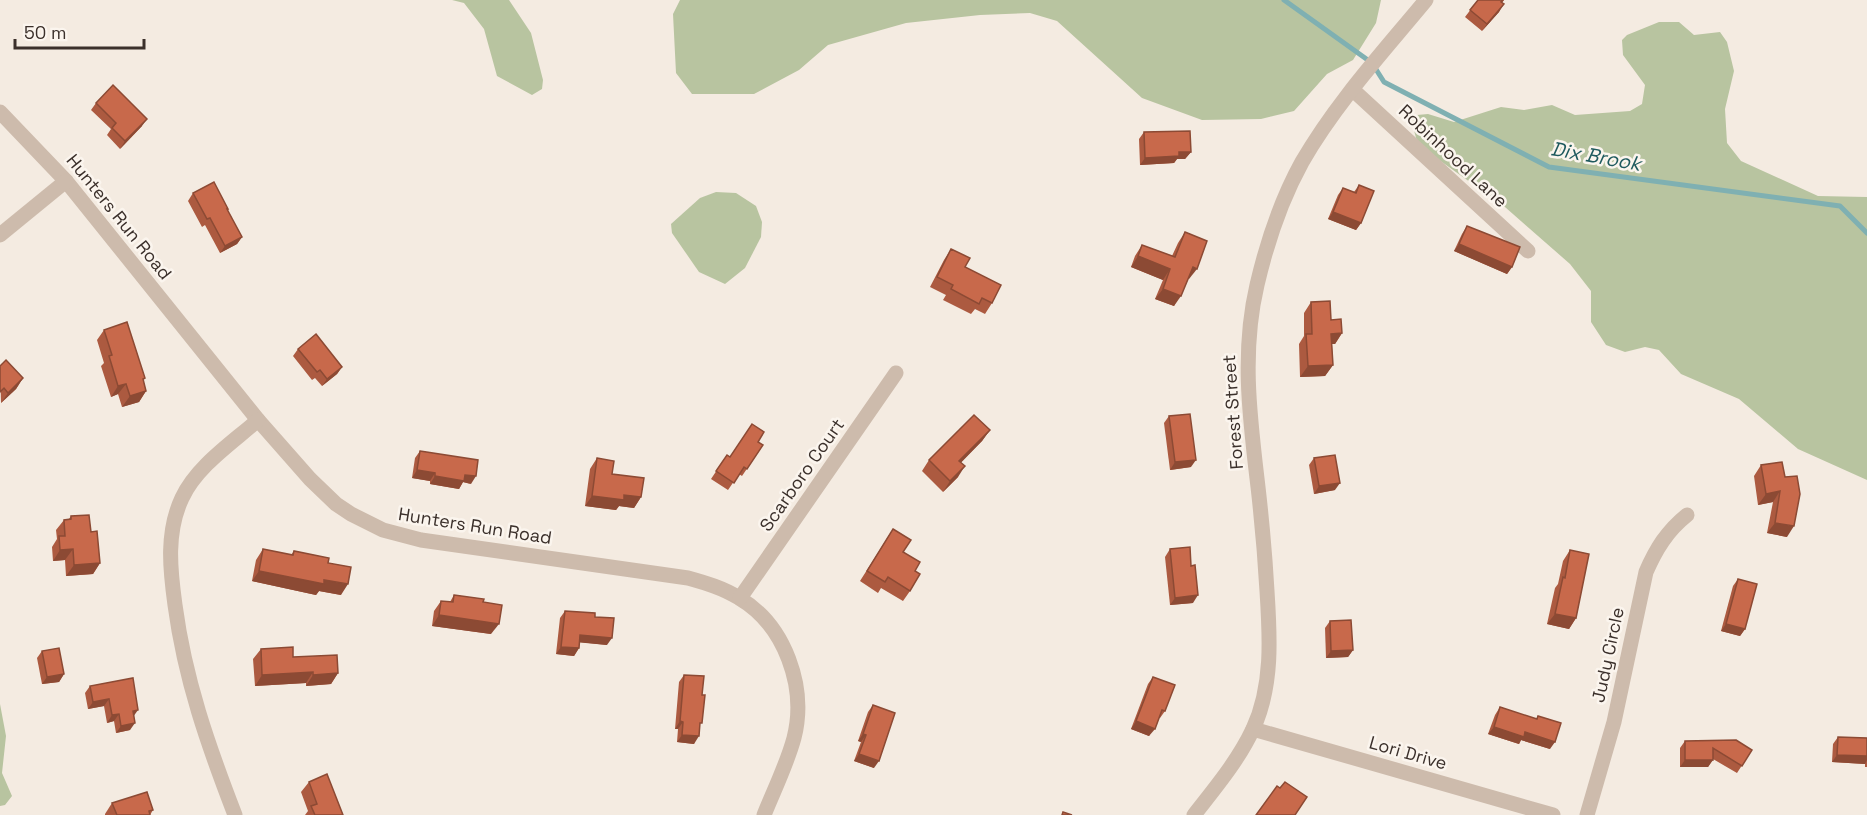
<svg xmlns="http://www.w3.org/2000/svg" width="1867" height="815" font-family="'Space Grotesk',sans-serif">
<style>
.green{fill:#b8c4a0}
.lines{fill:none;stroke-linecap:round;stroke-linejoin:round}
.stream{stroke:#7fb0b2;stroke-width:5}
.street{stroke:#cdbbac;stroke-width:15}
.wall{fill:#ac5a40}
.shaded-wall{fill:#8c4a34}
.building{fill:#c8694b;stroke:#8c4a34;stroke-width:1.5}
.labels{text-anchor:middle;stroke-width:5;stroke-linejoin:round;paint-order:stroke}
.street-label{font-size:18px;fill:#3b302b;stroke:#fbf5ee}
.water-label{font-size:20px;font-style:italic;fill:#1f5a5e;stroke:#fbf5ee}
</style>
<rect width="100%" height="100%" fill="#f4ebe1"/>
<!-- green -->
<g class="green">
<path d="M452 0H509L531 33 543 80 542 89 532 95 497 76 484 29 464 3Z"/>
<path d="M680 0H1381L1376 23 1353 60 1327 74 1294 111 1261 119 1202 120 1142 98 1057 21 1030 13 980 15 906 23 828 45 799 70 754 94H692L676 73 673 14Z"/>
<path d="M1659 22H1679L1694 35 1720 32 1727 42 1734 71 1725 109 1727 143 1741 161 1818 196 1867 197V480L1798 449 1739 399 1681 374 1659 350 1645 347 1625 352 1606 345 1591 322V291L1570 264 1505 207 1418 145 1412 123 1417 115 1428 114 1454 122 1501 107 1524 110 1552 105 1575 115 1630 111 1642 104 1645 85 1623 55 1622 40 1627 35Z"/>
<path d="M716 192 736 193 756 206 762 222 761 237 745 268 725 284 699 272 672 233 671 224 700 198Z"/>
<path d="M0 704 6 736 2 773 12 796 5 805 0 806Z"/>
</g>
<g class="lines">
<!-- stream -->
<path class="stream" d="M1284 0 1372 63 1384 82 1549 167 1840 206 1867 233"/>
<!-- street -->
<g class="street">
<path d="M1353 90 1528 251"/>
<path d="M0 112 66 181 258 420 310 479 336 504 351 514 383 530 421 540 688 578C706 583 723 588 739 598 785 625 807 687 794 738 787 764 774 790 764 815"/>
<path d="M0 235 66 181"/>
<path d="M740 598 896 373"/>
<path d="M1253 729 1553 815"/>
<path d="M235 815C208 745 185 680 175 605 170 569 166 532 182 498 197 466 232 443 258 420"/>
<path d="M1194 815C1215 788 1238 761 1253 729 1273 686 1270 637 1267 591 1265 556 1262 522 1258 487 1250 419 1241 353 1257 285 1267 242 1281 200 1302 162 1336 103 1383 52 1426 0"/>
<path d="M1587 815 1614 722 1646 572C1656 549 1667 531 1687 515"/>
</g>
</g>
<!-- wall -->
<g class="wall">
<path d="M1478 0H1504L1502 3 1499 12 1482 31 1465 17Z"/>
<path d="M96 103 142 126 120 149 107 135 111 129 91 110Z"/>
<path d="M1144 132 1191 152 1185 159H1177L1174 163 1140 165 1139 139Z"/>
<path d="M1359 185 1361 223 1356 230 1328 219 1338 195 1343 188 1354 192Z"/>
<path d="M193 193 227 210 242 237 237 244 220 253 205 225 202 227 188 201Z"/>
<path d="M1467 226 1512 267 1507 274 1454 251 1462 234Z"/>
<path d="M1185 232 1189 279H1188L1174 306 1155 299 1163 280 1131 267 1135 256 1142 245 1172 256 1178 243Z"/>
<path d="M951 249 992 303 985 314 975 309 971 314 943 300 946 295 930 287 944 260Z"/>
<path d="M1311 302 1331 320 1342 333 1335 344H1332L1333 365 1325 376 1300 377 1299 344 1304 336V313Z"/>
<path d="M104 330 145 378 143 381 146 391 139 402 122 407 118 394 111 397 101 366 104 363 97 340Z"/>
<path d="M298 349 342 367 337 374 322 386 315 378 312 380 293 356Z"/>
<path d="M0 366 23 378 16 389 1 403Z"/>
<path d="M1169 416 1191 467 1170 470 1164 423Z"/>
<path d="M990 430 982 441 961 462 958 477 943 492 922 471 929 460Z"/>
<path d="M758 442 763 445 742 476 739 474 728 490 711 479 727 455 730 457Z"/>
<path d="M420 451 471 484 463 482 459 489 430 484V481L412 478 415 458Z"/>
<path d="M597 458 612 474 641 497 634 508 619 506 616 510 585 506 590 469Z"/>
<path d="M1314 458 1335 490 1314 494 1309 465Z"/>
<path d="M1782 462 1787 537 1767 533 1773 502 1758 505 1754 476 1761 465Z"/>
<path d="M71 516 91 532 100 563 93 574 66 576 65 560 53 561 52 547 57 539 56 530 64 520 69 519Z"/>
<path d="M893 529 903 552 915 571 910 591 903 601 881 588 878 593 860 581Z"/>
<path d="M263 549 291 555 294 551 328 563 341 595 319 591 316 595 252 581 256 560Z"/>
<path d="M1170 549 1193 603 1170 605 1165 557Z"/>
<path d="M1570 550 1576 618 1569 629 1547 624 1555 588 1558 584 1563 561Z"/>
<path d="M1738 579 1745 629 1740 636 1721 631 1733 586Z"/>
<path d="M454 595 483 602 491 634 432 626 434 611 441 601 450 602Z"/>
<path d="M565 611 595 617 607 645 579 642V648L574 656 556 654 560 618Z"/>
<path d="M1330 621 1353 650 1348 657 1326 658 1325 628Z"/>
<path d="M261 649 293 657 338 673 331 684 306 686V683L255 686 253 659Z"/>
<path d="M42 651 64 674 59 682 42 684 37 658Z"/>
<path d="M684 675 699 727 694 744 677 742 678 729H675L679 682Z"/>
<path d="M1153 677 1165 711 1160 718H1159L1149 736 1131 729 1148 684Z"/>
<path d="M90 686 134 716 130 730 116 733 114 721 107 723 104 706 88 709 85 693Z"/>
<path d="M873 705 874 768 854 761 861 742 858 741 868 712Z"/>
<path d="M1500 707 1536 719 1538 716 1550 749 1521 740 1519 744 1488 734 1495 715Z"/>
<path d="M1838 737 1867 738V767H1865V764L1832 762 1833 744Z"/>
<path d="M1685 741 1752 750 1737 773 1713 759 1708 767H1680V748Z"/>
<path d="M309 782 343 815H305L308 811 301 792Z"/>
<path d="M112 803 153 810 150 815H105V814Z"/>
</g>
<!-- shaded-wall -->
<g class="shaded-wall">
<path d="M1504 4 1499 12 1482 31 1487 24Z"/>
<path d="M147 119 142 126 120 149 125 141Z"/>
<path d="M1179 152H1191L1185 159H1177L1174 163 1140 165 1145 158Z"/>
<path d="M1333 212 1361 223 1356 230 1328 219Z"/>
<path d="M242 237 237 244 220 253 225 246Z"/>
<path d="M1459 244 1512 267 1507 274 1454 251Z"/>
<path d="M1138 256 1170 269 1163 280 1131 267Z"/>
<path d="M1193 267 1197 269 1189 279 1185 278Z"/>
<path d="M1163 289 1181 296 1174 306 1155 299Z"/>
<path d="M1342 333 1335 344H1324L1331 334Z"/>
<path d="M1333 365 1325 376 1300 377 1308 366Z"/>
<path d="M342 367 337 374 322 386 327 379Z"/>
<path d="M23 378 16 389 1 403 8 393Z"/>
<path d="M126 384 118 394 111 397 118 386Z"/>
<path d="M146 391 139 402 122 407 130 396Z"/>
<path d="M990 430 982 441 952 472 959 461Z"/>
<path d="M1196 460 1191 467 1170 470 1175 462Z"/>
<path d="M965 466 958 477 943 492 950 481Z"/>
<path d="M417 470 435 473 430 481 412 478Z"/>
<path d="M465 475 476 476 471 484 463 482 459 489 430 484 435 476Z"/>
<path d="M1340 483 1335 490 1314 494 1319 486Z"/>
<path d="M1780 491 1773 502 1758 505 1766 494Z"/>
<path d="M624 495 641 497 634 508 619 506 616 510 585 506 592 496Z"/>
<path d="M1775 523 1794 526 1787 537 1767 533Z"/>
<path d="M73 549 65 560 53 561 60 550Z"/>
<path d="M100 563 93 574 66 576 74 565Z"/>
<path d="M259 571 324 580 348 584 341 595 319 591 316 595 252 581Z"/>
<path d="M1198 595 1193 603 1170 605 1175 598Z"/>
<path d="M1555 614 1576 618 1569 629 1547 624Z"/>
<path d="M439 615 499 624 491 634 432 626Z"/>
<path d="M1726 624 1745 629 1740 636 1721 631Z"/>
<path d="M580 635 612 638 607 645 575 642Z"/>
<path d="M561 647 579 648 574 656 556 654Z"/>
<path d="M1353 650 1348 657 1326 658 1331 651Z"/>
<path d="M313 672 306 683 255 686 262 675Z"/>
<path d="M338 673 331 684 306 686 313 675Z"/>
<path d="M64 674 59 682 42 684 47 677Z"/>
<path d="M109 699 104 706 88 709 93 702Z"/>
<path d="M138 710 133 717V711Z"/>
<path d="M119 714 114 721 107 723 112 715Z"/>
<path d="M680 721 683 722 678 729H675Z"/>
<path d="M1136 721 1155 729 1149 736 1131 729Z"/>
<path d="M135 723 130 730 116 733 121 726Z"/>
<path d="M1494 727 1525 732 1555 742 1550 749 1521 740 1519 744 1488 734Z"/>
<path d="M863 734 866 735 861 742 858 741Z"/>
<path d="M682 735 699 736 694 744 677 742Z"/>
<path d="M859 754 879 761 874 768 854 761Z"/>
<path d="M1837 755 1867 756V760L1865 764 1832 762Z"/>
<path d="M1685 760H1713L1708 767H1680Z"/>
</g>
<!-- building -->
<g class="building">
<path d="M1478 0H1503L1501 2 1504 4 1487 24 1470 10Z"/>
<path d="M113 85 147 119 125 141 112 128 116 123 96 103Z"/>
<path d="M1190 131 1191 152H1179V156L1145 158 1144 132Z"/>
<path d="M214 182 228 209H227L242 237 225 246 210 218 207 219 193 193Z"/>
<path d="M1359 185 1374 191 1361 223 1333 212 1343 188 1356 193Z"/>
<path d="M1467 226 1520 247 1512 267 1459 244Z"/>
<path d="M1185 232 1207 241 1197 269 1193 267 1181 296 1163 289 1170 269 1138 256 1142 245 1175 257Z"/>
<path d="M951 249 970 258 965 267 1001 285 992 303 982 298 979 304 951 289 953 285 937 277Z"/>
<path d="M1330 301 1331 320 1341 319 1342 333 1331 334 1333 365 1308 366 1306 334H1312L1311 302Z"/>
<path d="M127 322 145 378 143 379 146 391 130 396 126 384 118 386 109 356 112 355 104 330Z"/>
<path d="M316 334 342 367 327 379 320 370 317 372 298 349Z"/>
<path d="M6 360 23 378 8 393 4 388 0 392V366Z"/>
<path d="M1190 414 1196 460 1175 462 1169 416Z"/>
<path d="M974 415 990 430 959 461 965 466 950 481 929 460Z"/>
<path d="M752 424 764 432 758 442 763 445 747 469 744 467 734 483 716 471 727 455 730 457Z"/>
<path d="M420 451 478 460 476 476 465 475 464 481 435 476V473L417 470Z"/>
<path d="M1335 455 1340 483 1319 486 1314 458Z"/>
<path d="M597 458 614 461 612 474 644 478 641 497 624 495V500L592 496Z"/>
<path d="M1782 462 1785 477 1797 476 1800 494 1794 526 1775 523 1780 491 1766 494 1761 465Z"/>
<path d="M89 515 91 532 97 531 100 563 74 565 73 549 60 550 59 536H65L64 520 71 519V516Z"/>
<path d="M893 529 911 540 903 552 920 562 915 571 920 574 910 591 888 577 885 582 867 571Z"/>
<path d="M1190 547 1191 566 1195 565 1198 595 1175 598 1170 549Z"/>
<path d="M263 549 293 555 294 551 329 558 328 563 351 567 348 584 324 580V584L259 571Z"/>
<path d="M1570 550 1589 554 1576 618 1555 614 1563 577 1565 578Z"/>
<path d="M1738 579 1757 584 1745 629 1726 624Z"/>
<path d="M454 595 484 599 483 602 502 605 499 624 439 615 441 601 453 602Z"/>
<path d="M565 611 595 613V617L614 618 612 638 580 635 579 648 561 647Z"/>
<path d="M1351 620 1353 650 1331 651 1330 621Z"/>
<path d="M293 647V657L337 655 338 673 313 675V672L262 675 261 649Z"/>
<path d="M59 648 64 674 47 677 42 651Z"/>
<path d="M684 675 704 676 702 695H705L702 723H700L699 736 682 735 683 722 680 721Z"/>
<path d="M1153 677 1175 685 1165 711 1162 710 1155 729 1136 721Z"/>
<path d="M133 678 138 710 133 711 135 723 121 726 119 714 112 715 109 699 93 702 90 686Z"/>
<path d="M873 705 895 713 879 761 859 754 866 735 863 734Z"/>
<path d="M1500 707 1537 719 1538 716 1561 723 1555 742 1525 732 1524 737 1494 727Z"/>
<path d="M1838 737 1867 738V756L1837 755Z"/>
<path d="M1736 740 1752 750 1742 766 1713 748V760H1685V741Z"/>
<path d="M327 774 343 815H315L311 806 317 804 309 782Z"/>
<path d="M1285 782 1307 797 1295 815H1256L1277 786 1280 788Z"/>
<path d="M147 792 153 810 149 811 150 815H117L112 803Z"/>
<path d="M1063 812 1072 815H1062Z"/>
</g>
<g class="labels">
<!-- street labels -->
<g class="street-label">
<text transform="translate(1453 156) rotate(43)" y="6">Robinhood Lane</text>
<text transform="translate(119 217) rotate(51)" y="6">Hunters Run Road</text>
<text transform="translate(1233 412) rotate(-94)" y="6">Forest Street</text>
<text transform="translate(802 475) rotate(-55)" y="6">Scarboro Court</text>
<text transform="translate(475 526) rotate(9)" y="6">Hunters Run Road</text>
<text transform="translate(1608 655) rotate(-78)" y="6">Judy Circle</text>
<text transform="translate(1408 753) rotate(16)" y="6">Lori Drive</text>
</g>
<!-- water labels -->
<g class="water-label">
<text transform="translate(1596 156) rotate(10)" y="7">Dix Brook</text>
</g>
</g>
<!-- scale -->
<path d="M15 39v9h129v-9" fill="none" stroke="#3b302b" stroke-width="3"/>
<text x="24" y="39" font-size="18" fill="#3b302b" stroke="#fbf5ee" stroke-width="4.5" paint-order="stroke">50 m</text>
</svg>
